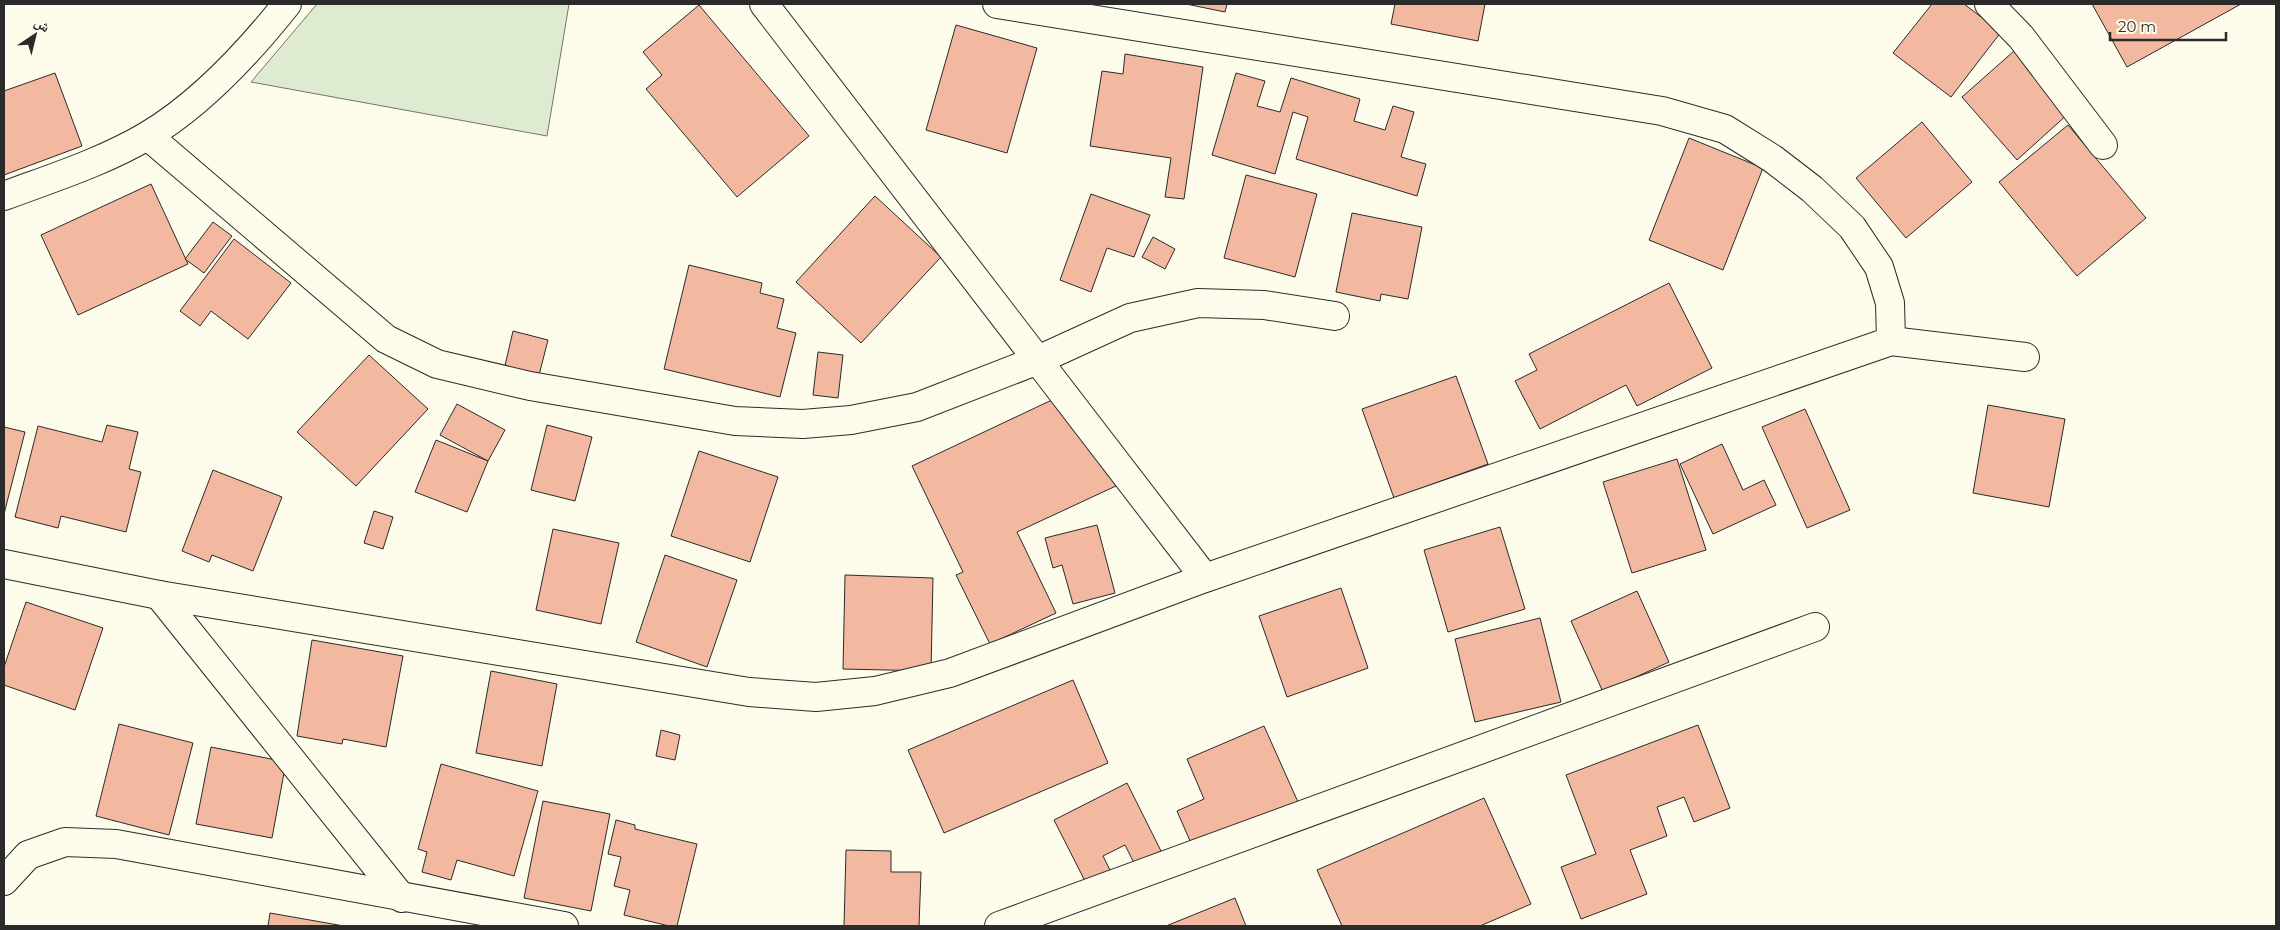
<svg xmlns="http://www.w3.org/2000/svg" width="2280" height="930" font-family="Montserrat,'Noto Naskh Arabic',sans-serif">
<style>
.green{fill:#deebd1;stroke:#74746e}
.building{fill:#f2b8a0;stroke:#2b2b2b}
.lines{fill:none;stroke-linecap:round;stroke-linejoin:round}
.minor-casing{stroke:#2b2b2b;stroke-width:30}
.minor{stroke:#fdfbea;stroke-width:28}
</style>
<rect width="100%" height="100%" fill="#fdfbea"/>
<!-- green -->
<path class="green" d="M317 4H569L547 136 251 82Z"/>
<!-- building -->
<g class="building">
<path d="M1186 4H1227L1225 12Z"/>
<path d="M1395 4H1485L1478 41 1391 24Z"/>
<path d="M1932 4H1964L2001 32 1951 97 1893 53Z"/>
<path d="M2092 4H2241L2127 67Z"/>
<path d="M699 5 809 136 737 197 646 89 662 75 643 52Z"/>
<path d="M956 25 1037 48 1007 153 926 130Z"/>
<path d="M2014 51 2069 113 2017 160 1962 97Z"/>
<path d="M1125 54 1203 67 1184 199 1165 197 1171 158 1090 146 1102 71 1123 74Z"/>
<path d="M55 73 82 146 4 175V91Z"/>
<path d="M1236 73 1265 81 1257 106 1280 112 1291 78 1360 99 1354 121 1385 130 1393 106 1414 112 1401 157 1426 164 1417 196 1296 159 1308 117 1293 112 1275 174 1212 155Z"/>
<path d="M1922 122 1972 182 1906 238 1856 178Z"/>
<path d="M2068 125 2146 218 2077 276 1999 182Z"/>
<path d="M1689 138 1763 168 1723 270 1649 240Z"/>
<path d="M1246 175 1317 194 1295 277 1224 258Z"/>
<path d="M151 184 188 264 78 315 41 235Z"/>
<path d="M1091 194 1150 215 1134 257 1107 248 1091 292 1060 280Z"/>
<path d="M875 196 941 257 861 343 796 282Z"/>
<path d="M1352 213 1422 227 1408 299 1381 294 1380 301 1336 292Z"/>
<path d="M213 222 232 236 204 273 185 259Z"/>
<path d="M1153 237 1175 249 1165 269 1142 257Z"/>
<path d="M234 239 291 283 248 339 211 311 200 326 180 311Z"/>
<path d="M689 265 762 283 760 293 784 299 777 328 796 333 780 397 664 369Z"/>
<path d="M1669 283 1712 368 1637 406 1626 385 1540 429 1515 381 1537 370 1529 354Z"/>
<path d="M513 331 548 340 538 379 504 370Z"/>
<path d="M818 352 843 355 838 398 813 395Z"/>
<path d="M369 355 428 409 356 486 297 432Z"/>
<path d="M1456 376 1488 464 1394 498 1362 409Z"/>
<path d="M1073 390 1118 485 1017 532 1056 613 990 644 956 575 963 572 912 466Z"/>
<path d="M457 404 505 430 488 461 440 435Z"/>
<path d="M1988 405 2065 419 2049 507 1973 493Z"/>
<path d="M1805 409 1850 510 1807 528 1762 427Z"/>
<path d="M107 425 138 432 129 469 141 472 126 532 61 516 58 528 15 517 38 426 102 442Z"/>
<path d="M547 425 592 437 575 501 531 490Z"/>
<path d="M4 427 25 432 4 514Z"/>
<path d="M436 440 488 461 467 512 415 492Z"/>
<path d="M1722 444 1743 490 1764 480 1776 505 1713 534 1680 464Z"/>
<path d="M699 451 778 477 750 562 671 536Z"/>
<path d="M1677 459 1706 550 1632 573 1603 482Z"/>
<path d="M213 470 282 497 253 571 212 555 209 562 182 551Z"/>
<path d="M374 511 393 517 383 549 364 543Z"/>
<path d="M1097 525 1115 593 1073 604 1062 565 1053 568 1045 538Z"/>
<path d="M1500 527 1525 609 1448 632 1424 550Z"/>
<path d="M553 529 619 543 601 624 536 610Z"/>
<path d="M665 555 737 580 707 667 636 642Z"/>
<path d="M845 575 933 578 931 671 843 669Z"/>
<path d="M1341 588 1368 668 1287 697 1259 616Z"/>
<path d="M1637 591 1669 662 1603 692 1571 621Z"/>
<path d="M26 602 103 628 75 710 4 685V667Z"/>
<path d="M1540 618 1561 702 1475 722 1455 639Z"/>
<path d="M312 640 403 656 386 747 343 739 342 744 297 736Z"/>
<path d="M491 671 557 684 542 766 476 753Z"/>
<path d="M1073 680 1108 763 944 833 908 750Z"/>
<path d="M119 724 193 743 169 835 96 816Z"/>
<path d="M1698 725 1730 808 1694 822 1684 797 1657 807 1667 836 1630 850 1647 894 1581 919 1561 867 1596 854 1566 775Z"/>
<path d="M1264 726 1302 811 1197 857 1177 811 1204 799 1187 759Z"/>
<path d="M661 730 680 735 675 760 656 756Z"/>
<path d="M211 747 286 762 272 838 196 824Z"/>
<path d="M441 764 538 791 514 876 457 860 451 880 422 872 427 852 418 849Z"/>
<path d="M1127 783 1161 851 1135 865 1125 845 1103 856 1111 872 1087 885 1054 820Z"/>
<path d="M1484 798 1531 904 1480 926H1342L1317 870Z"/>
<path d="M543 801 610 814 591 911 524 898Z"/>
<path d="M616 820 635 825V829L697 844 677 926H669L624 915 630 890 614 886 621 857 608 854Z"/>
<path d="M846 850 891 851V872H921L919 926H844Z"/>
<path d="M1235 898 1246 926H1166Z"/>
<path d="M270 913 344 926H268Z"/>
</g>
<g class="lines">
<defs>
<g id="minor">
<path d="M764 4 1205 578"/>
<path d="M1989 4 2021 37 2103 145"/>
<path d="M148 136 386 339 437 364 530 386 735 421 803 424 851 420 917 407 1038 360 1130 318 1198 303 1264 305 1335 316"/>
<path d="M4 196C52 178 103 162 147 136 201 104 248 53 287 4"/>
<path d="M1891 341 2025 357"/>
<path d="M4 564 159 595 749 692 816 697 875 691 950 673 1205 578 1891 341 1890 303 1879 267 1852 227 1812 189 1773 159 1725 129 1662 111 997 4"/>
<path d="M159 595 402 898"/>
<path d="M4 881 28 855 65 842 116 844 564 926"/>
<path d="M999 926 1815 627"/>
</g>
</defs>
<!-- minor casing -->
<use href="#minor" class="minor-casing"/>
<!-- minor -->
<use href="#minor" class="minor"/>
</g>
<!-- border -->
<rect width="2280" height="930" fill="none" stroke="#2b2b2b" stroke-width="10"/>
<!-- north arrow -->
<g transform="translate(35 35) rotate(35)" stroke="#fdfbea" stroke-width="4" paint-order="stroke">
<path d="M0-4L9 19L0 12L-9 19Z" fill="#2b2b2b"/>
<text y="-8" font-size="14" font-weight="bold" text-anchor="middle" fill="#2b2b2b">ش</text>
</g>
<!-- scale -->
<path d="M2110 32v8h116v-8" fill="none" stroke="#2b2b2b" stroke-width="2.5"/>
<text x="2118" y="32" font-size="15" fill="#2b2b2b" stroke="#fdfbea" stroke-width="4" paint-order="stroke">20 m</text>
</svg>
